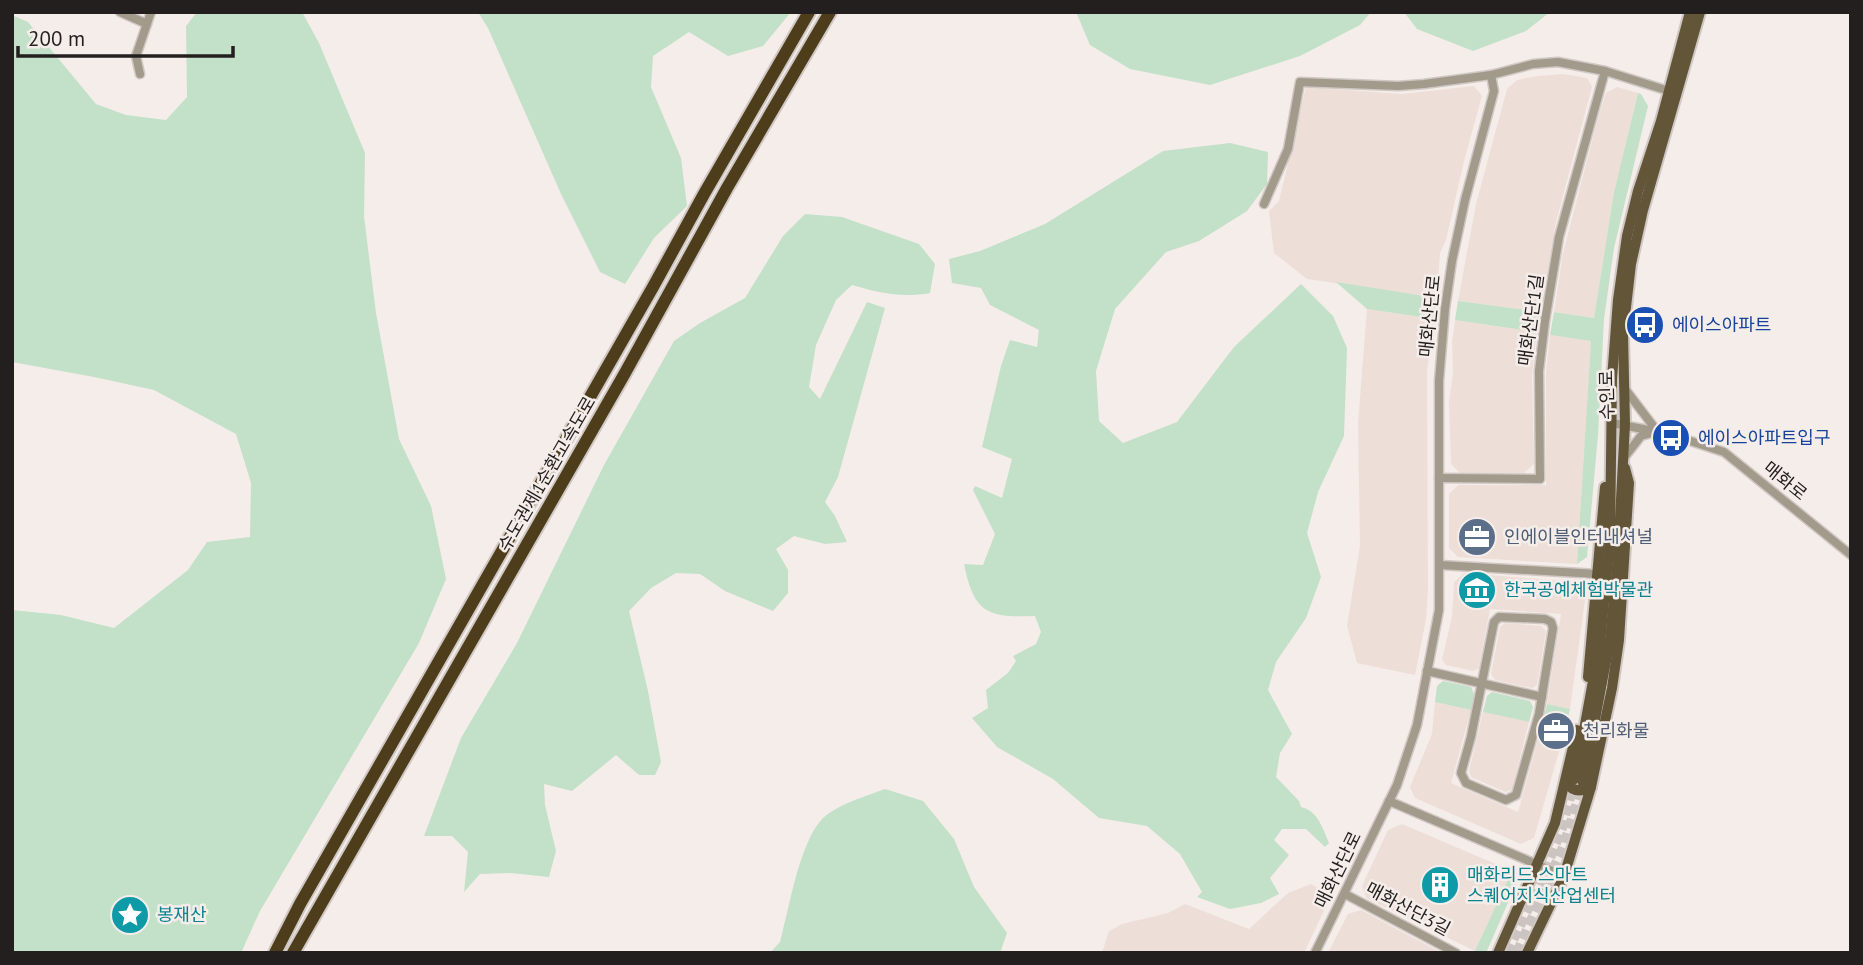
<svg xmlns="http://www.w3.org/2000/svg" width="1863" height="965" font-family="'PT Sans','Noto Sans KR',sans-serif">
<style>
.built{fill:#eeded8}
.green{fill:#c3e0c9}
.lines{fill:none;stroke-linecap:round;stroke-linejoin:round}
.major-tunnel{stroke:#cbc4c0;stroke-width:10;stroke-dasharray:10 5;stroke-linecap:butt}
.minor-casing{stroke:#cfc8c4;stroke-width:11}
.major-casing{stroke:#cfc8c4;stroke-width:14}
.highway-casing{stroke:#cfc8c4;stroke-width:16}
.minor{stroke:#a29a8a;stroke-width:8}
.major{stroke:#635538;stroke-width:10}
.highway{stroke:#4d3d1a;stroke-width:12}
.labels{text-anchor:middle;stroke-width:5;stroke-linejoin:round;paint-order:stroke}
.street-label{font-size:18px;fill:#221f1e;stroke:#f5ede9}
.transit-label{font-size:18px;fill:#164399;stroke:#f5ede9;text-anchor:start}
.service-label{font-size:18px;fill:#4e5e75;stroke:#f5ede9;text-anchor:start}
.culture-label{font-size:18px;fill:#0d838f;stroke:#f5ede9;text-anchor:start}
</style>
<rect width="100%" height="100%" fill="#f5ede9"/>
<!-- built -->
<g class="built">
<path d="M1563 74 1587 78 1592 87 1556 222 1540 312 1458 301 1476 204 1507 89 1517 80 1537 76Z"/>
<path d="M1474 86 1482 96 1465 157 1446 240 1440 253 1437 298 1307 279 1274 253 1269 211 1279 201 1306 87 1402 94Z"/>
<path d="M1617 87 1638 93 1614 192 1594 318 1554 312 1563 253 1599 114 1606 93Z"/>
<path d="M1367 309 1434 319 1427 372 1428 591 1426 619 1415 675 1357 663 1347 626 1360 546 1358 423Z"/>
<path d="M1455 320 1537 332 1532 375 1534 464 1524 473H1460L1451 464 1449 402 1453 372 1452 343Z"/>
<path d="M1550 335 1591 341 1577 564 1458 557 1449 548V494L1458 485H1546V372Z"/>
<path d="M1464 573 1576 582 1586 593 1570 709 1547 704 1561 614 1490 609 1479 668 1473 671 1446 665 1442 659 1452 617 1454 582Z"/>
<path d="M1505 623 1541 626 1546 631 1537 685 1532 688 1495 680 1491 674 1500 627Z"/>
<path d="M1435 702 1471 710 1451 783 1518 812 1542 725 1565 731 1534 838 1521 844 1415 798 1410 787 1432 734Z"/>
<path d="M1483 712 1529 722 1512 790 1505 792 1471 777 1469 771Z"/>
<path d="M1402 824 1512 871 1475 951 1366 898 1362 886 1388 830Z"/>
<path d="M1311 884 1331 896 1304 953H1102L1109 931 1122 924 1168 913 1185 904 1249 929 1288 893Z"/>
<path d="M1361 910 1442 953H1328L1348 914Z"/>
</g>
<!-- green -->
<g class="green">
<path d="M197 12H302L319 43 365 153 364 216 376 313 399 439 431 506 446 579 419 643 260 911 241 953H12V610L61 615 114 628 188 570 207 542 250 537 251 483 236 434 154 390 94 377 12 362V15L28 22 96 104 126 115 166 120 187 97 186 26Z"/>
<path d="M478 12H791L763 46 728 56 689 32 653 56 651 87 681 158 687 206 654 238 625 284 600 272 561 194 488 28Z"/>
<path d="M1076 12H1371L1360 25 1300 56 1210 85 1130 69 1090 45Z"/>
<path d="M1404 12H1550L1526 31 1473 51 1417 29Z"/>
<path d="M1638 93 1641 94 1648 106 1614 248 1604 319 1598 435 1587 557 1577 564 1591 341 1550 335 1554 312 1594 318 1614 192Z"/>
<path d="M1230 143 1268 152 1267 184 1247 211 1199 241 1166 252 1115 309 1096 371 1099 421 1123 443 1177 422 1234 347 1301 284 1333 316 1347 348 1344 436 1318 492 1307 533 1321 577 1306 618 1276 662 1268 690 1292 734 1280 753 1276 777 1299 801 1301 807C1318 811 1322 827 1329 843L1325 847 1306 829H1282L1274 840 1289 855 1270 878 1279 894 1261 903 1230 909 1197 897 1202 892 1180 854 1147 826 1099 818 1053 779 997 747 972 718 988 708 986 690 1008 673 1016 661 1013 656 1036 644 1041 632 1035 616C987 618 974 613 964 564L983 565 995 534 973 490 975 486 1002 498 1012 459 982 447 1001 366 1010 340 1037 347 1039 330 990 305 981 288 952 283 949 259 980 251 1045 224 1163 151Z"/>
<path d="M805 214 842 217 919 244 935 264 930 293C902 298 879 293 852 285L836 300 816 345 809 387 820 399 867 302 885 308 838 477 825 502 835 516 847 542 825 544 794 536 776 549 788 570V593L773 611 725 591 700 574 676 573 651 588 629 611 648 691 661 762 655 775H639L616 755 572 791 544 784 545 805 556 851 549 877 511 873 480 874 464 892 468 852 452 836H424L461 738 517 643 604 465 674 341 700 323 745 298 783 236Z"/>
<path d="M1336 282 1437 298 1434 319 1367 309Z"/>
<path d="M1458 301 1540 312 1537 332 1455 320Z"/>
<path d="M1443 681 1471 687 1474 694 1471 710 1435 702 1437 686Z"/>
<path d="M1492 692 1530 701 1533 707 1529 722 1483 712 1487 696Z"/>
<path d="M1547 704 1570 709 1565 731 1542 725Z"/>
<path d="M885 789 923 801 954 839 974 887 1007 933 1000 953H770L780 942C789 909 799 844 822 819 836 805 866 796 885 789Z"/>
<path d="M1512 871 1517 882 1486 953H1474Z"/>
</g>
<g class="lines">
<!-- major-tunnel -->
<g class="major-tunnel">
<path d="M1507 953 1540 883 1562 828 1574 782"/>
<path d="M1517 953 1564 845 1583 783"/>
</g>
<defs>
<g id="minor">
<path d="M120 12 147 24"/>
<path d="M140 74 136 56 151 12"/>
<path d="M1264 204 1288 149 1300 82 1398 86 1424 84 1491 75 1533 64 1558 62 1605 71 1669 91"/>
<path d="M1625 389 1657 431"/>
<path d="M1612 423 1669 434 1724 452 1851 555"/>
<path d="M1623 459 1641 436 1655 432"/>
<path d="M1439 478 1540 479 1539 371 1545 321 1559 237 1605 71"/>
<path d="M1440 565 1597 574"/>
<path d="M1499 617 1545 619 1551 622 1553 628 1539 714 1516 795 1506 800 1466 783 1461 773 1471 737 1494 622Z"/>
<path d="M1427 671 1542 697"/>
<path d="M1389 801 1564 876"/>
<path d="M1345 894 1456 953"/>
<path d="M1315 953 1397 785 1417 725 1439 610V381L1445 309 1452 261 1465 200 1494 91 1491 75"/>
</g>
<g id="major">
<path d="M1588 677 1605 487"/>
<path d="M1575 779 1600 643 1610 539 1612 379 1618 300 1627 236 1638 191 1661 121 1690 12"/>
<path d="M1566 782C1572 792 1581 792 1591 787"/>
<path d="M1583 783 1610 640 1618 556 1625 424 1623 333 1631 264 1643 210 1700 12"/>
<path d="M1498 953 1555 823 1577 730"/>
<path d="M1527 953 1564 876 1591 787 1612 688 1619 640 1629 483 1625 468"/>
</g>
<g id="highway">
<path d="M275 953 300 904 653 287 704 194 809 12"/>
<path d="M293 953 625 373 727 188 830 12"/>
</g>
</defs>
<!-- minor casing -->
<use href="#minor" class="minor-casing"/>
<!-- major casing -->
<use href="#major" class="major-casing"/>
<!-- highway casing -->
<use href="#highway" class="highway-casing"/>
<!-- minor -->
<use href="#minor" class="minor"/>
<!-- major -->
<use href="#major" class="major"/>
<!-- highway -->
<use href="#highway" class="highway"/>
</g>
<!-- icons -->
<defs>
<symbol id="bus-disc" viewBox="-11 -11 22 22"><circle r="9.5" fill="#1a4fb4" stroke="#f5ede9"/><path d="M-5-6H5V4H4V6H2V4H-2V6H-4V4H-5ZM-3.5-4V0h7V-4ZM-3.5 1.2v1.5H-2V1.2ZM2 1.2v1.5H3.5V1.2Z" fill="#fff"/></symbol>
<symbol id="office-disc" viewBox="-11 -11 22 22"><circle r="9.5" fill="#5c6f8a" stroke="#f5ede9"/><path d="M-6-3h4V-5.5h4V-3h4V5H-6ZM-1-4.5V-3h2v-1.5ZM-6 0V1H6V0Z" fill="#fff"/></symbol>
<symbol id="museum-disc" viewBox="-11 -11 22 22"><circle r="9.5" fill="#0f9aa8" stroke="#f5ede9"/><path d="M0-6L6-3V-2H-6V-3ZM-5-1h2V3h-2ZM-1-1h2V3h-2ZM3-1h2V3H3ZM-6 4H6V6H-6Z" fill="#fff"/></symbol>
<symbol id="building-disc" viewBox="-11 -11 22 22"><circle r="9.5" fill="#0f9aa8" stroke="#f5ede9"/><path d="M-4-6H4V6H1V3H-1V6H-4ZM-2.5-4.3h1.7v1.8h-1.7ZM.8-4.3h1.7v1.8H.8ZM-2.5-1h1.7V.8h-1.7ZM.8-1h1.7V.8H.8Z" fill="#fff"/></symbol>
<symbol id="sight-disc" viewBox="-11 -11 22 22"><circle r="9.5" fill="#0f9aa8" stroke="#f5ede9"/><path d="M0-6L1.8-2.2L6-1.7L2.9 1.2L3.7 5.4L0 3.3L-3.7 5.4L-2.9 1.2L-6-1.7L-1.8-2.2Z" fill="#fff"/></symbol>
</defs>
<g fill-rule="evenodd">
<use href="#bus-disc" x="1623" y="303" width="44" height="44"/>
<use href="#bus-disc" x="1649" y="416" width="44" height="44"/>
<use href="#office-disc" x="1455" y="515" width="44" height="44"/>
<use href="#museum-disc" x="1455" y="568" width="44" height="44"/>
<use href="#office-disc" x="1534" y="709" width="44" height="44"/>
<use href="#building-disc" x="1418" y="863" width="44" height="44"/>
<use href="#sight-disc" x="108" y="893" width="44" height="44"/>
</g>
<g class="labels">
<!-- street labels -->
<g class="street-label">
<text transform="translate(1430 316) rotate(-84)" y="6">매화산단로</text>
<text transform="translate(1531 320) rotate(-82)" y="6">매화산단1길</text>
<text transform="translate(1607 395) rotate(-91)" y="6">수인로</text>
<text transform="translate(547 474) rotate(-60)" y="6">수도권제1순환고속도로</text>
<text transform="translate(1785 481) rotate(39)" y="6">매화로</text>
<text transform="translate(1338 870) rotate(-64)" y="6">매화산단로</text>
<text transform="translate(1408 909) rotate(28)" y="6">매화산단3길</text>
</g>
<!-- transit labels -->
<g class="transit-label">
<text x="1672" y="331">에이스아파트</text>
<text x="1698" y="444">에이스아파트입구</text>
</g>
<!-- service labels -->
<g class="service-label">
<text x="1504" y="543">인에이블인터내셔널</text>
<text x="1583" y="737">천리화물</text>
</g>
<!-- culture labels -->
<g class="culture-label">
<text x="1504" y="596">한국공예체험박물관</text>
<text x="1467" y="881">매화리드 스마트<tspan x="1467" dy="21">스퀘어지식산업센터</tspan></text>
<text x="157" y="921">봉재산</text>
</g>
</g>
<!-- border -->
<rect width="1863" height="965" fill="none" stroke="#221f1e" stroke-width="28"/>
<!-- scale -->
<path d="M18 46v10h215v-10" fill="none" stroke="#221f1e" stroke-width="3.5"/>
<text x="28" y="46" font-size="21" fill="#221f1e" stroke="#f5ede9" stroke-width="5" paint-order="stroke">200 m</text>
</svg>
